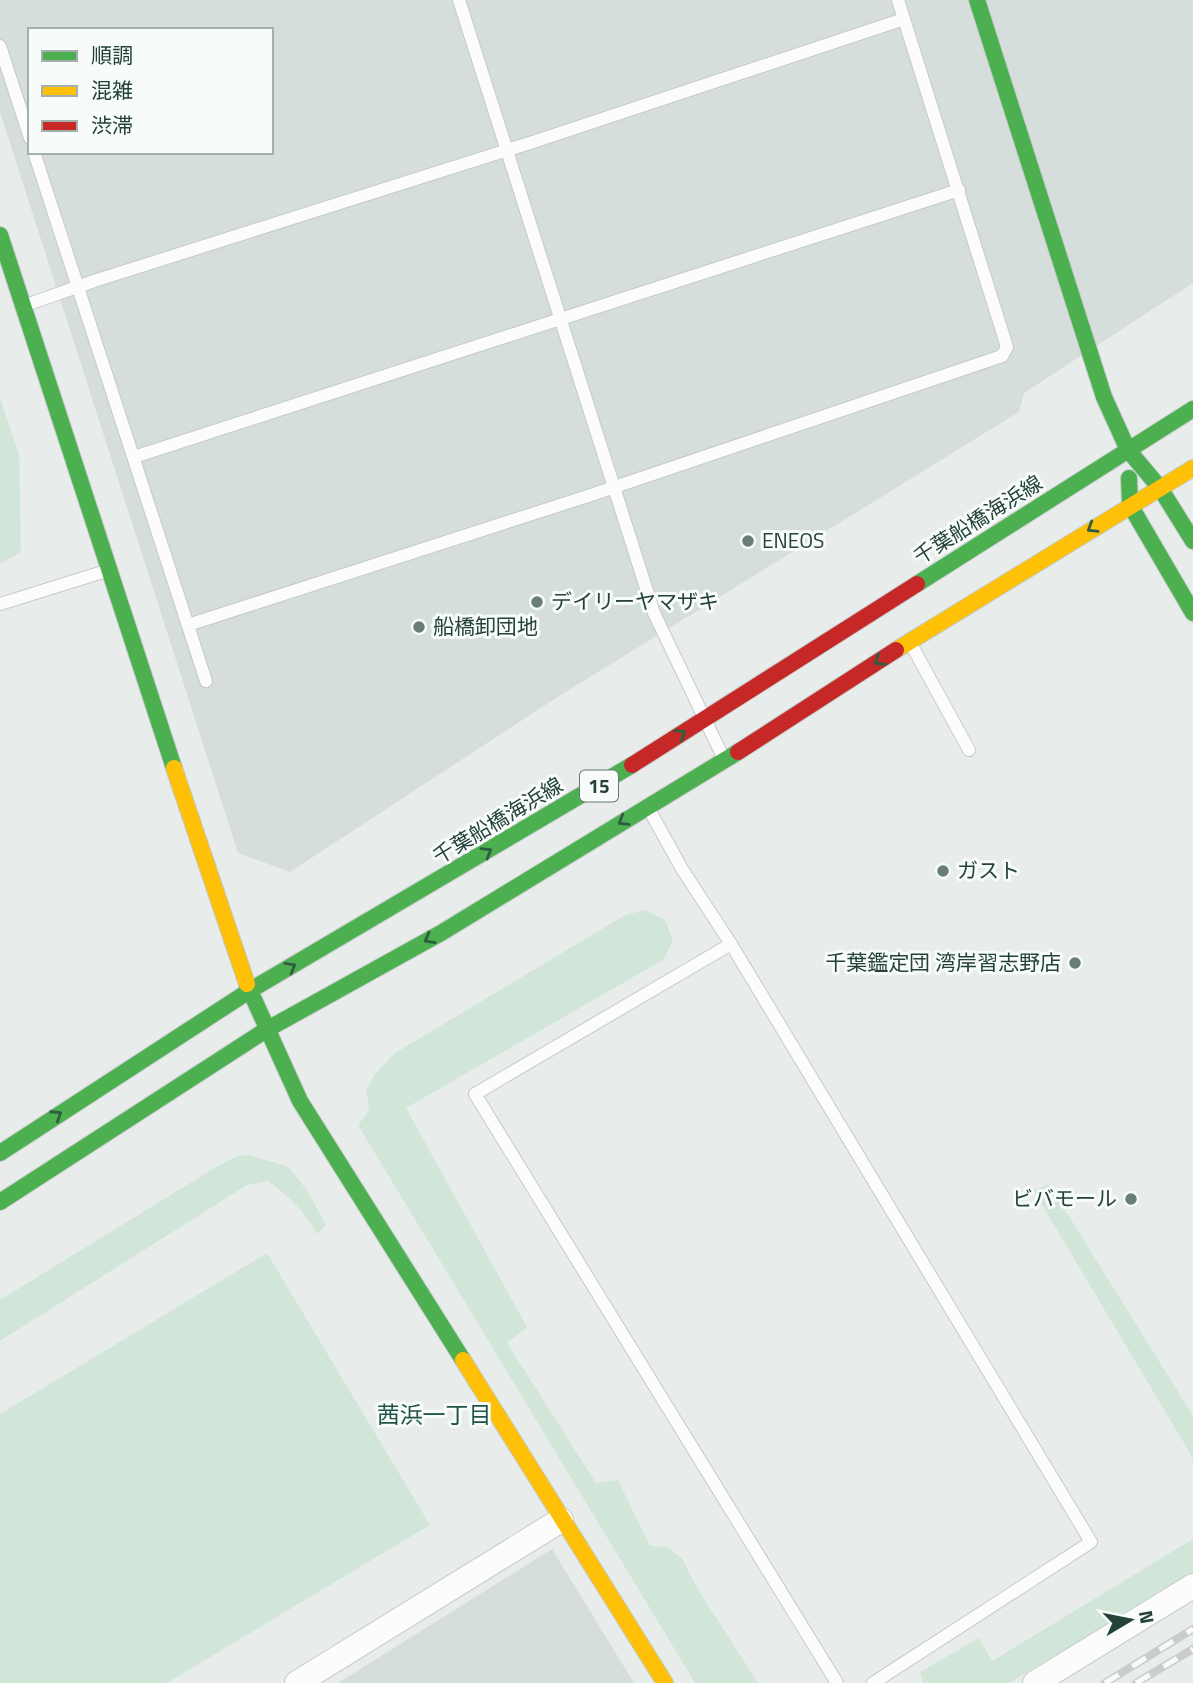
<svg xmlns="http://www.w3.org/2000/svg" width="1193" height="1683" font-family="'Titillium Web','Noto Sans JP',sans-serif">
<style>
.built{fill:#d6dedb;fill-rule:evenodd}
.green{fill:#d1e6d8}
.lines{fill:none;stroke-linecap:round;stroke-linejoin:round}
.lane-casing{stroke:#c5cac8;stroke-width:14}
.street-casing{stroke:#c5cac8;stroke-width:26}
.fast-casing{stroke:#c3cbc8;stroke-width:18}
.slow-casing{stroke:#c3cbc8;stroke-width:18}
.jam-casing{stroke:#c3cbc8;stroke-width:18}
.lane{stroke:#fcfcfc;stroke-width:12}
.street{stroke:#fcfcfc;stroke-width:24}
.fast{stroke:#4caf50;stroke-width:16}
.slow{stroke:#ffc107;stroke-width:16}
.jam{stroke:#c62828;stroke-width:16}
.rail-casing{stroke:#c9cdcc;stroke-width:8}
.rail{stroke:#f7fbf9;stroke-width:5;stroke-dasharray:16;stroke-linecap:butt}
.oneway{stroke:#2e5d40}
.poi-dot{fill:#697e78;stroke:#f7fbf9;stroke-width:2.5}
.labels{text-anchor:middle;stroke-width:6;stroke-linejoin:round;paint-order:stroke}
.shield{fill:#f7fbf9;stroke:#637a73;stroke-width:2}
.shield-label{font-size:19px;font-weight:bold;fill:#24423a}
.street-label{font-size:21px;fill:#24423a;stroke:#f7fbf9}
.poi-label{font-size:21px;fill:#24423a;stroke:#f7fbf9;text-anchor:start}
.neighbourhood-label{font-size:23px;fill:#1f5548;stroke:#f7fbf9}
</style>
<rect width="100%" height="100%" fill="#e8edeb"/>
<!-- built -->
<g class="built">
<path d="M0 0H1193V283L1024 393 1019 412 556 698 290 872 238 853 0 112ZM30 30H271V152H30Z"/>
<path d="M552 1549 634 1683H338Z"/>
</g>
<!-- green -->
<g class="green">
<path d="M0 398 19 454 21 552 0 564Z"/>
<path d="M645 910 665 920 673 941 663 960 406 1108 527 1327 507 1343 596 1483 618 1480 650 1546 667 1547 682 1558 697 1588 758 1683H695L358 1125C368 1113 372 1108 366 1092L374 1075 395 1053 625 915Z"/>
<path d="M250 1155 289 1167 308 1192 326 1225 317 1234C304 1211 289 1196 268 1181L247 1185 0 1341V1300L216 1167 237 1156Z"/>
<path d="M1049 1184 1193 1416V1458L1033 1190Z"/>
<path d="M267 1253 430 1525 167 1683H0V1414Z"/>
<path d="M1193 1539V1574L1009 1683H923L920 1672 979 1638 992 1661Z"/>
</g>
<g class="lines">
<defs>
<g id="lane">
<path d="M459 0 654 613 722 755"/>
<path d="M0 46 30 138"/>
<path d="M34 152 206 681"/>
<path d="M26 305 97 280 536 141 904 19"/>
<path d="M134 457 959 190"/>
<path d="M0 604 106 571"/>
<path d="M188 625 588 496 1002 356 1007 347 898 0"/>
<path d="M912 646 969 750"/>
<path d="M650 811 682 869 731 944 1091 1542 873 1683"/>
<path d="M731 944 475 1094 837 1683"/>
</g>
<g id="street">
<path d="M297 1683 561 1520"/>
<path d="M1035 1683 1193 1586"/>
</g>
<g id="fast">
<path d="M977 0 1104 397 1128 450 1160 488 1193 541"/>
<path d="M0 235 174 768"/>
<path d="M1129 478 1130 505 1193 613"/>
<path d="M917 584 1193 409"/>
<path d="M247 984 300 1101 463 1360"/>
<path d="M0 1153 249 991 632 765"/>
<path d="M0 1202 266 1030 441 933 738 752"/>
</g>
<g id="slow">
<path d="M896 650 1193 468"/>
<path d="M174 768 247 984"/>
<path d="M463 1360 665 1683"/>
</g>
<g id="jam">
<path d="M738 752 896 650"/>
<path d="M632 765 917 584"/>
</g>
</defs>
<!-- lane casing -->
<use href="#lane" class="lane-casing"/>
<!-- street casing -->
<use href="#street" class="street-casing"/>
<!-- fast casing -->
<use href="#fast" class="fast-casing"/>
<!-- slow casing -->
<use href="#slow" class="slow-casing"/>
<!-- jam casing -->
<use href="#jam" class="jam-casing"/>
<!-- lane -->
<use href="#lane" class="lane"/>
<!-- street -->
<use href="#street" class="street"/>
<!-- fast -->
<use href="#fast" class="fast"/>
<!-- slow -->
<use href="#slow" class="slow"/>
<!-- jam -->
<use href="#jam" class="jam"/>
<defs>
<g id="rail">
<path d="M1105 1683 1193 1629"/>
<path d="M1136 1683 1193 1649"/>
</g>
</defs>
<!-- rail casing -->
<use href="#rail" class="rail-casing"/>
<!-- rail -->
<use href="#rail" class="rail"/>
</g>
<!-- one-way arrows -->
<defs><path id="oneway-chevron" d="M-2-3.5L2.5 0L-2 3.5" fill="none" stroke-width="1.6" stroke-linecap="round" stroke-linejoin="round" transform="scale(1.75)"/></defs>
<g class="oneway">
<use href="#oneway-chevron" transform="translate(1092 528) rotate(149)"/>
<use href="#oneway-chevron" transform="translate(879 661) rotate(147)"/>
<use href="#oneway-chevron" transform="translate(681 734) rotate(-32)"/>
<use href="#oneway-chevron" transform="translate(623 821) rotate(149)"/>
<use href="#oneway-chevron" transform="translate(487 852) rotate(-31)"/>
<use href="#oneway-chevron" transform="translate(429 939) rotate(151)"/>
<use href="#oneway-chevron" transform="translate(291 967) rotate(-30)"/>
<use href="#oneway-chevron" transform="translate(57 1115) rotate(-33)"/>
</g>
<!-- markers -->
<g class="poi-dot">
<circle cx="748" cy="541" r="7"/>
<circle cx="537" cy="602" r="7"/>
<circle cx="419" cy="627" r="7"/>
<circle cx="943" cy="871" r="7"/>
<circle cx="1075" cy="963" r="7"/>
<circle cx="1131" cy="1199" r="7"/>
</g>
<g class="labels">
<!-- shield labels -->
<rect class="shield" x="580" y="770.5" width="38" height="31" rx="5"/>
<g class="shield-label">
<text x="599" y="793">15</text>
</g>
<!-- street labels -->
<g class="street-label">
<text transform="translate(978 520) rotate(-32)" y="7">千葉船橋海浜線</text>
<text transform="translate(498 821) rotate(-31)" y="7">千葉船橋海浜線</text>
</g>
<!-- poi labels -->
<g class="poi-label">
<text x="762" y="548">ENEOS</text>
<text x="551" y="609">デイリーヤマザキ</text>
<text x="433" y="634">船橋卸団地</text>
<text x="957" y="878">ガスト</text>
<text x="1061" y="970" text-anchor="end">千葉鑑定団 湾岸習志野店</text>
<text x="1117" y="1206" text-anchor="end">ビバモール</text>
</g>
<!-- neighbourhood labels -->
<g class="neighbourhood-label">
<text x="434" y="1423">茜浜一丁目</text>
</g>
</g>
<!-- legend -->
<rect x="28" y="28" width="245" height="126" fill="#f7fbf9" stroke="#a3b1ad" stroke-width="2"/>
<rect x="42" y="51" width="35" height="10" fill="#4caf50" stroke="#a3b1ad" stroke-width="2"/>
<text x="91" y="63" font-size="21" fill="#24423a">順調</text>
<rect x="42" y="86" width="35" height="10" fill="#ffc107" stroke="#a3b1ad" stroke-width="2"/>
<text x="91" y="98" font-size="21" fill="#24423a">混雑</text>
<rect x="42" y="121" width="35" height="10" fill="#c62828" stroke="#a3b1ad" stroke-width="2"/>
<text x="91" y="133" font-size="21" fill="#24423a">渋滞</text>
<!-- north arrow -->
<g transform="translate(1130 1620) rotate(80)" stroke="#f7fbf9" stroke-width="5" paint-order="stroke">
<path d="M0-5L12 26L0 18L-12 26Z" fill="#24423a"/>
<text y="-10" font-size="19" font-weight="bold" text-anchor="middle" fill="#24423a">N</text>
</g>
</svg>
